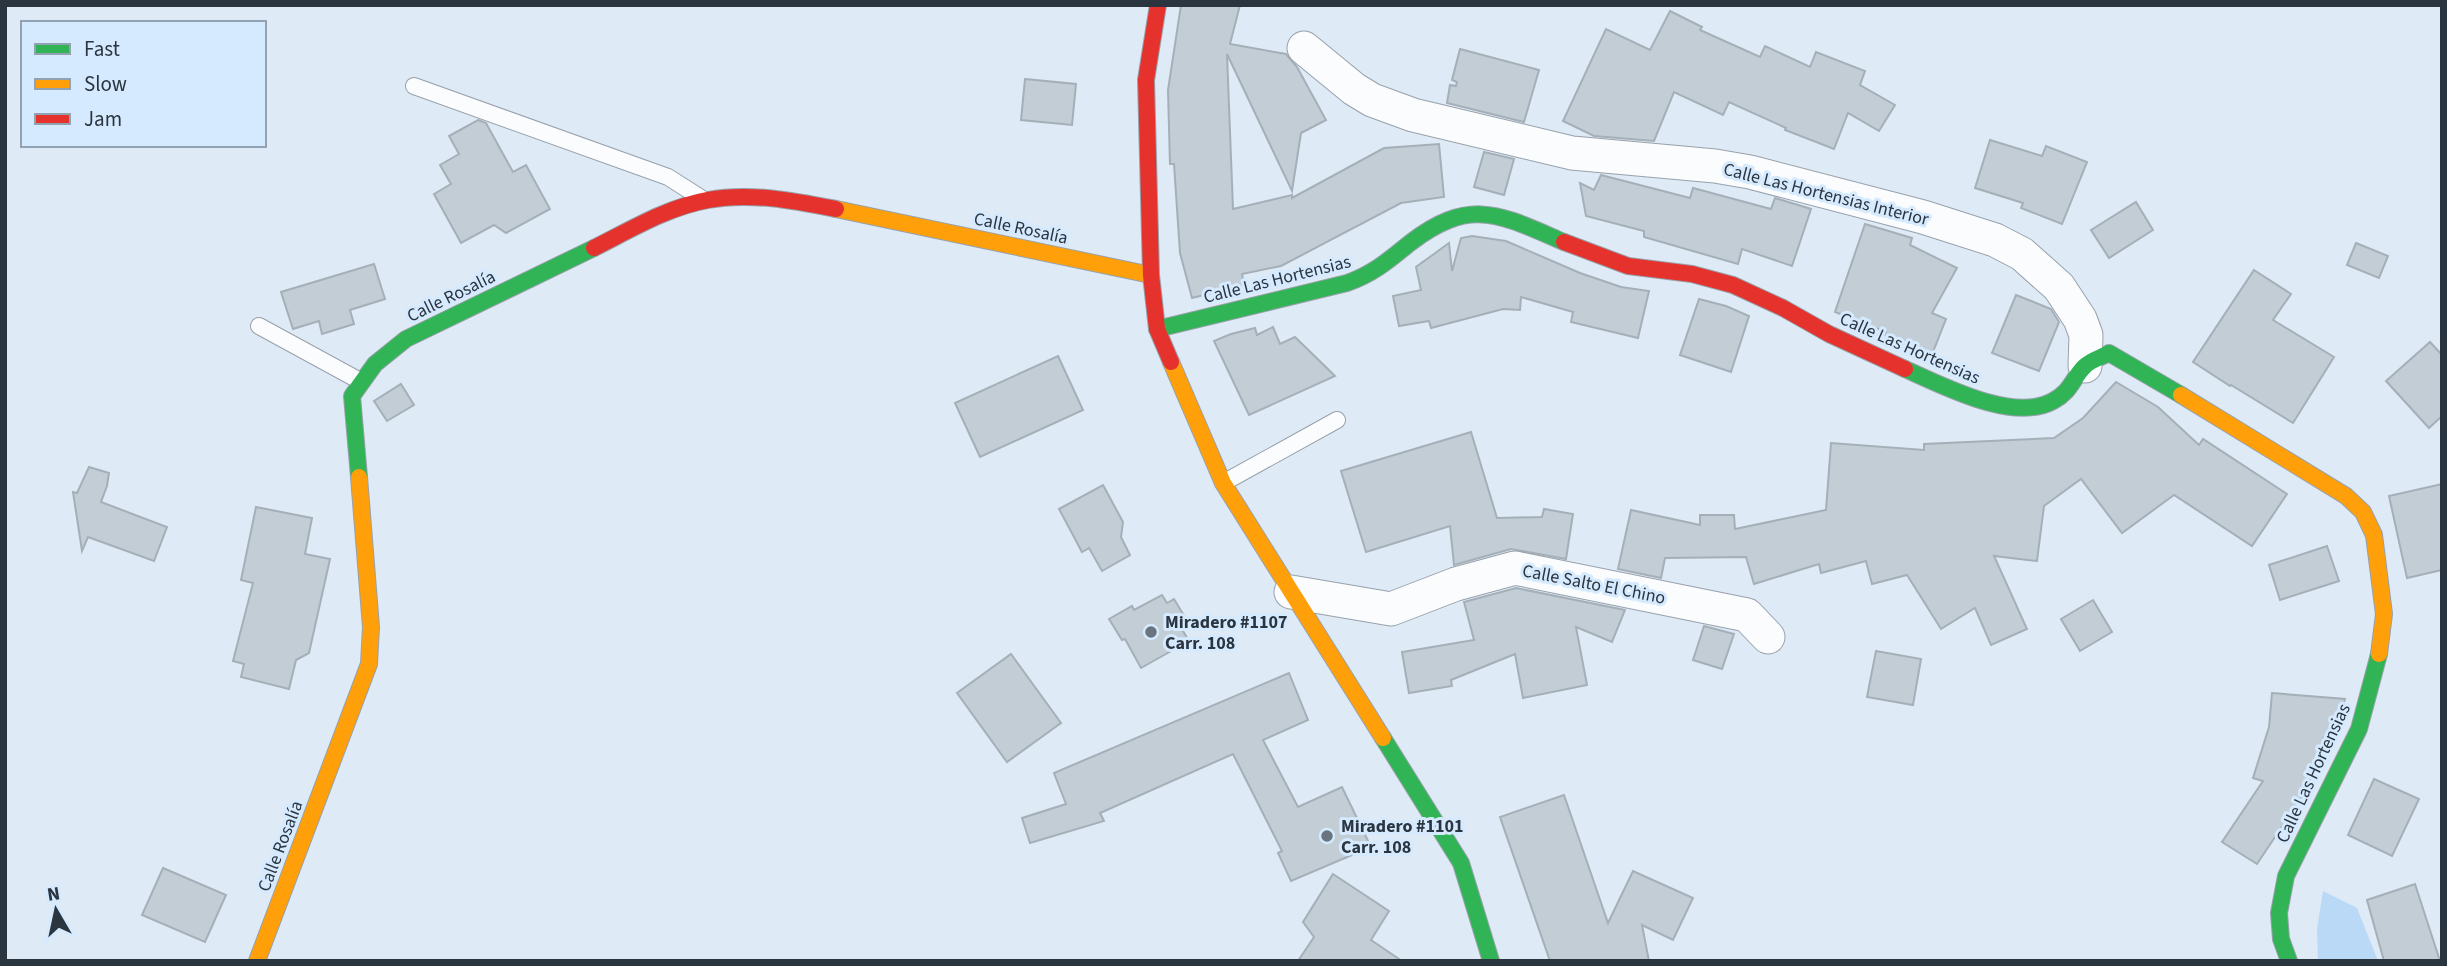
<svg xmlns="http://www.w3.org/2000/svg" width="2447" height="966" font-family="'Source Sans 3',sans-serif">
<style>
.green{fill:#b9d9f7}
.building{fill:#c2cdd6;stroke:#a5afb8;stroke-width:2}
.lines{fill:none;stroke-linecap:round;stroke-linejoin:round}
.lane-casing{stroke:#98a1ab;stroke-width:18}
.street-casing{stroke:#98a1ab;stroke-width:35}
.fast-casing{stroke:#98a1ab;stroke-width:18}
.slow-casing{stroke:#98a1ab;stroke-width:18}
.jam-casing{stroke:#98a1ab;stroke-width:18}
.lane{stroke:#fafcfe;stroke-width:16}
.street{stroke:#fafcfe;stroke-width:33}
.fast{stroke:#30b455;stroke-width:16}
.slow{stroke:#ff9f0a;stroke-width:16}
.jam{stroke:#e5322d;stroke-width:16}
.poi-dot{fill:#6a747f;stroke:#d5eafe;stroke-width:2.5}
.labels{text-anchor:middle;stroke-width:6;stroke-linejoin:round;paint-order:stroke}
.street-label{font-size:18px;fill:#2b353f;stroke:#d5eafe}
.poi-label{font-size:18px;font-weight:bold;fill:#2b353f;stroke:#d5eafe;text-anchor:start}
</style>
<rect width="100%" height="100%" fill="#deeaf5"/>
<!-- green -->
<path class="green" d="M2323 891 2357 908 2378 961H2318L2317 929Z"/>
<!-- building -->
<g class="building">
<path d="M1181 5H1240L1230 44 1286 54 1297 67 1326 120 1301 133 1292 191 1227 54 1233 209 1292 195V198L1384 148 1439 144 1444 197 1401 203 1281 266 1242 274 1244 285 1192 298 1180 253 1174 164H1170L1168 90Z"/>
<path d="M1670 11 1702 27 1700 30 1760 57 1765 46 1810 67 1816 52 1865 71 1860 85 1895 105 1879 131 1848 113 1834 149 1785 130 1786 128 1729 102 1723 115 1674 92 1654 141 1594 136 1563 121 1606 29 1650 50Z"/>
<path d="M1460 49 1539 70 1524 122 1447 103 1450 85 1456 86 1457 82 1452 80Z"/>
<path d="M1025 79 1076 84 1072 125 1021 120Z"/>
<path d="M478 120 486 123 513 172 526 165 550 209 506 233 494 225 461 243 434 194 451 184 440 165 459 154 449 136Z"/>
<path d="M1990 140 2042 156 2046 146 2087 162 2062 224 2021 208 2023 203 1975 188Z"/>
<path d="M1484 152 1514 159 1504 195 1474 187Z"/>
<path d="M1601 175 1690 198 1693 188 1771 209 1775 198 1811 209 1792 266 1742 249 1738 264 1644 237V231L1586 216 1580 183 1594 190Z"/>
<path d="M2136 202 2153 230 2109 258 2091 230Z"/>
<path d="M1865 224 1912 238 1910 245 1957 268 1932 313 1946 319 1931 357 1885 335 1886 332 1835 312Z"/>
<path d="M1472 236 1506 241 1580 273 1621 287 1649 291 1638 338 1571 322 1573 312 1521 297 1520 310 1503 309 1431 328 1429 321 1399 326 1393 296 1421 290 1416 267 1449 243 1452 271 1461 238Z"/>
<path d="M2356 243 2388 256 2379 278 2347 265Z"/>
<path d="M374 264 385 299 350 310 354 324 322 334 319 321 293 329 281 292Z"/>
<path d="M2254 270 2291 294 2273 320 2334 357 2293 423 2231 385 2230 386 2193 362Z"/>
<path d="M2016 295 2051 309 2059 322 2039 371 1992 353Z"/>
<path d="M1699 299 1726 306 1749 316 1731 372 1680 355Z"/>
<path d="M1273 327 1280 344 1295 337 1335 376 1249 415 1214 341 1231 334 1255 328 1257 335Z"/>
<path d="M2430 342 2442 355V416L2429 428 2386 381Z"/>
<path d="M1058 356 1083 410 980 457 955 403Z"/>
<path d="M2116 382 2158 407 2199 445 2203 439 2287 494 2252 546 2174 495 2122 533 2081 479 2044 506 2037 561 1994 556 2027 629 1991 645 1975 608 1941 629 1907 575 1872 584 1866 561 1821 573 1819 564 1754 584 1746 557 1665 558 1661 578 1618 569 1631 510 1700 525V515H1734L1735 529 1826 510 1831 443 1924 450V444L2054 438 2083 418Z"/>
<path d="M401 384 414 405 387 421 374 401Z"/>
<path d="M1471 432 1497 518 1542 517 1544 509 1573 514 1566 559 1511 549 1454 565 1450 526 1366 552 1341 471Z"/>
<path d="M89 467 109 473 107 486 101 502 167 527 154 561 88 537 82 551 73 492 77 493Z"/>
<path d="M2442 484V570L2407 578 2389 496Z"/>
<path d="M1103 485 1123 522 1121 537 1130 555 1102 571 1089 548 1082 552 1059 509Z"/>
<path d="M256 507 312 518 305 554 330 559 309 653 296 660 289 689 241 677 244 664 233 661 253 583 241 580Z"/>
<path d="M2327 546 2339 581 2280 600 2269 565Z"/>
<path d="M1516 588 1625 610 1612 642 1576 627 1587 685 1523 698 1515 654 1451 680 1452 686 1409 693 1402 652 1474 640 1464 602Z"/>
<path d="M1162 595 1167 603 1174 599 1188 622 1180 626 1189 641 1141 668 1125 639 1122 640 1109 619 1132 606 1134 610Z"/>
<path d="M2093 600 2112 632 2080 651 2061 619Z"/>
<path d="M1704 626 1734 634 1722 669 1693 660Z"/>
<path d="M1876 651 1921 659 1913 705 1867 697Z"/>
<path d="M1011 654 1061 723 1007 762 957 693Z"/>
<path d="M1289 673 1308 720 1263 740 1298 807 1342 787 1371 847 1291 881 1278 853 1282 851 1233 754 1100 813 1104 821 1030 843 1022 818 1066 804 1054 773Z"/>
<path d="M2272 693 2345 699 2338 721 2330 737H2324L2312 775 2299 801 2257 864 2222 842 2263 781 2253 778 2269 727Z"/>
<path d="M2374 779 2419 799 2392 856 2348 835Z"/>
<path d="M1564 795 1608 923 1633 871 1693 898 1673 940 1642 925 1649 961H1550L1500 817Z"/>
<path d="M163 868 226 895 205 942 142 915Z"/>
<path d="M1333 874 1389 911 1371 940 1402 961H1298L1314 937 1303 922Z"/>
<path d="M2415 884 2440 961H2384L2367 900Z"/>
</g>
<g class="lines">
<defs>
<g id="lane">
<path d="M414 86 668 177 701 198"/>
<path d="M259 326 360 381"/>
<path d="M1223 483 1337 420"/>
</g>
<g id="street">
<path d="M1304 48 1354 89 1372 100 1413 115 1572 153 1715 166 1750 172 1923 217 1995 240 2022 254 2059 287 2080 319 2086 335 2085 366"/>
<path d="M1291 592 1391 609 1456 584 1515 568 1747 615 1768 637"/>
</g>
<g id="fast">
<path d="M1157 329 1347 283C1373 274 1389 260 1410 243 1471 196 1501 215 1564 242"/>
<path d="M1905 369C1944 386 2013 423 2053 401 2072 391 2073 377 2085 366 2091 360 2102 357 2109 353L2181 395"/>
<path d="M359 477 352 396 375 364 406 339 594 248"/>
<path d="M1383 738 1461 863 1491 961"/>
<path d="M2289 961 2281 939 2279 913 2286 876 2359 729 2379 654"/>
</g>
<g id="slow">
<path d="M836 209 1151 275"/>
<path d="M1171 362 1223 483 1383 738"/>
<path d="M2181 395 2346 496 2363 512 2374 535 2384 614 2379 654"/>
<path d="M257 961 369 664 371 627 359 477"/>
</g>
<g id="jam">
<path d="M1158 5 1146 80 1151 275 1157 329 1171 362"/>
<path d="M1564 242 1628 266 1692 274 1733 285 1783 308 1829 334 1905 369"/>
<path d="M594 248C630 230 668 207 708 200 750 192 795 201 836 209"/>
</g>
</defs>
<!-- lane casing -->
<use href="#lane" class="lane-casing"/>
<!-- street casing -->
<use href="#street" class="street-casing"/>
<!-- fast casing -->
<use href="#fast" class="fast-casing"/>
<!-- slow casing -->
<use href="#slow" class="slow-casing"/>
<!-- jam casing -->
<use href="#jam" class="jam-casing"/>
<!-- lane -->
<use href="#lane" class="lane"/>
<!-- street -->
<use href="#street" class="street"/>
<!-- fast -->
<use href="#fast" class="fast"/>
<!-- slow -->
<use href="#slow" class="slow"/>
<!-- jam -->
<use href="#jam" class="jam"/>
</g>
<!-- markers -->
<g class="poi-dot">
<circle cx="1151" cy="632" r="7"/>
<circle cx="1327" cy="836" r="7"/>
</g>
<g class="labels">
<!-- street labels -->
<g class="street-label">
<text transform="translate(1826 194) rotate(14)" y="6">Calle Las Hortensias Interior</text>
<text transform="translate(1021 228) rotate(12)" y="6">Calle Rosalía</text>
<text transform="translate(1277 279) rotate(-14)" y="6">Calle Las Hortensias</text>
<text transform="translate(451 296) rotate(-26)" y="6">Calle Rosalía</text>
<text transform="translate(1910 348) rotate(24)" y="6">Calle Las Hortensias</text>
<text transform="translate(1594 584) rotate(11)" y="6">Calle Salto El Chino</text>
<text transform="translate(2313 773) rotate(-65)" y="6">Calle Las Hortensias</text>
<text transform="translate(280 846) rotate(-69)" y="6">Calle Rosalía</text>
</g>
<!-- poi labels -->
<g class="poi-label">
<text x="1165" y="628">Miradero #1107<tspan x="1165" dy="21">Carr. 108</tspan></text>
<text x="1341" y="832">Miradero #1101<tspan x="1341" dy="21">Carr. 108</tspan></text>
</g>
</g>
<!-- border -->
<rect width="2447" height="966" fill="none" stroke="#2b353f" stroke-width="14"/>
<!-- legend -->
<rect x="21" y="21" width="245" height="126" fill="#d5eafe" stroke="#91a2b2" stroke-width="2"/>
<rect x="35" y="44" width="35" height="10" fill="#30b455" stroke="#91a2b2" stroke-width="2"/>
<text x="84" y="56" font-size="21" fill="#2b353f">Fast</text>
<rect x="35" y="79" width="35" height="10" fill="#ff9f0a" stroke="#91a2b2" stroke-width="2"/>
<text x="84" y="91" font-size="21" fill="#2b353f">Slow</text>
<rect x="35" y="114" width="35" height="10" fill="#e5322d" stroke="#91a2b2" stroke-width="2"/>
<text x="84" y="126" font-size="21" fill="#2b353f">Jam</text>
<!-- north arrow -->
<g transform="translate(56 910) rotate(351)" stroke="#d5eafe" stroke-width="5" paint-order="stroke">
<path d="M0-5L12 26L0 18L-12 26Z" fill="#2b353f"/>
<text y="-10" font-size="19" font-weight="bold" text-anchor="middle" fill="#2b353f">N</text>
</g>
</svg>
